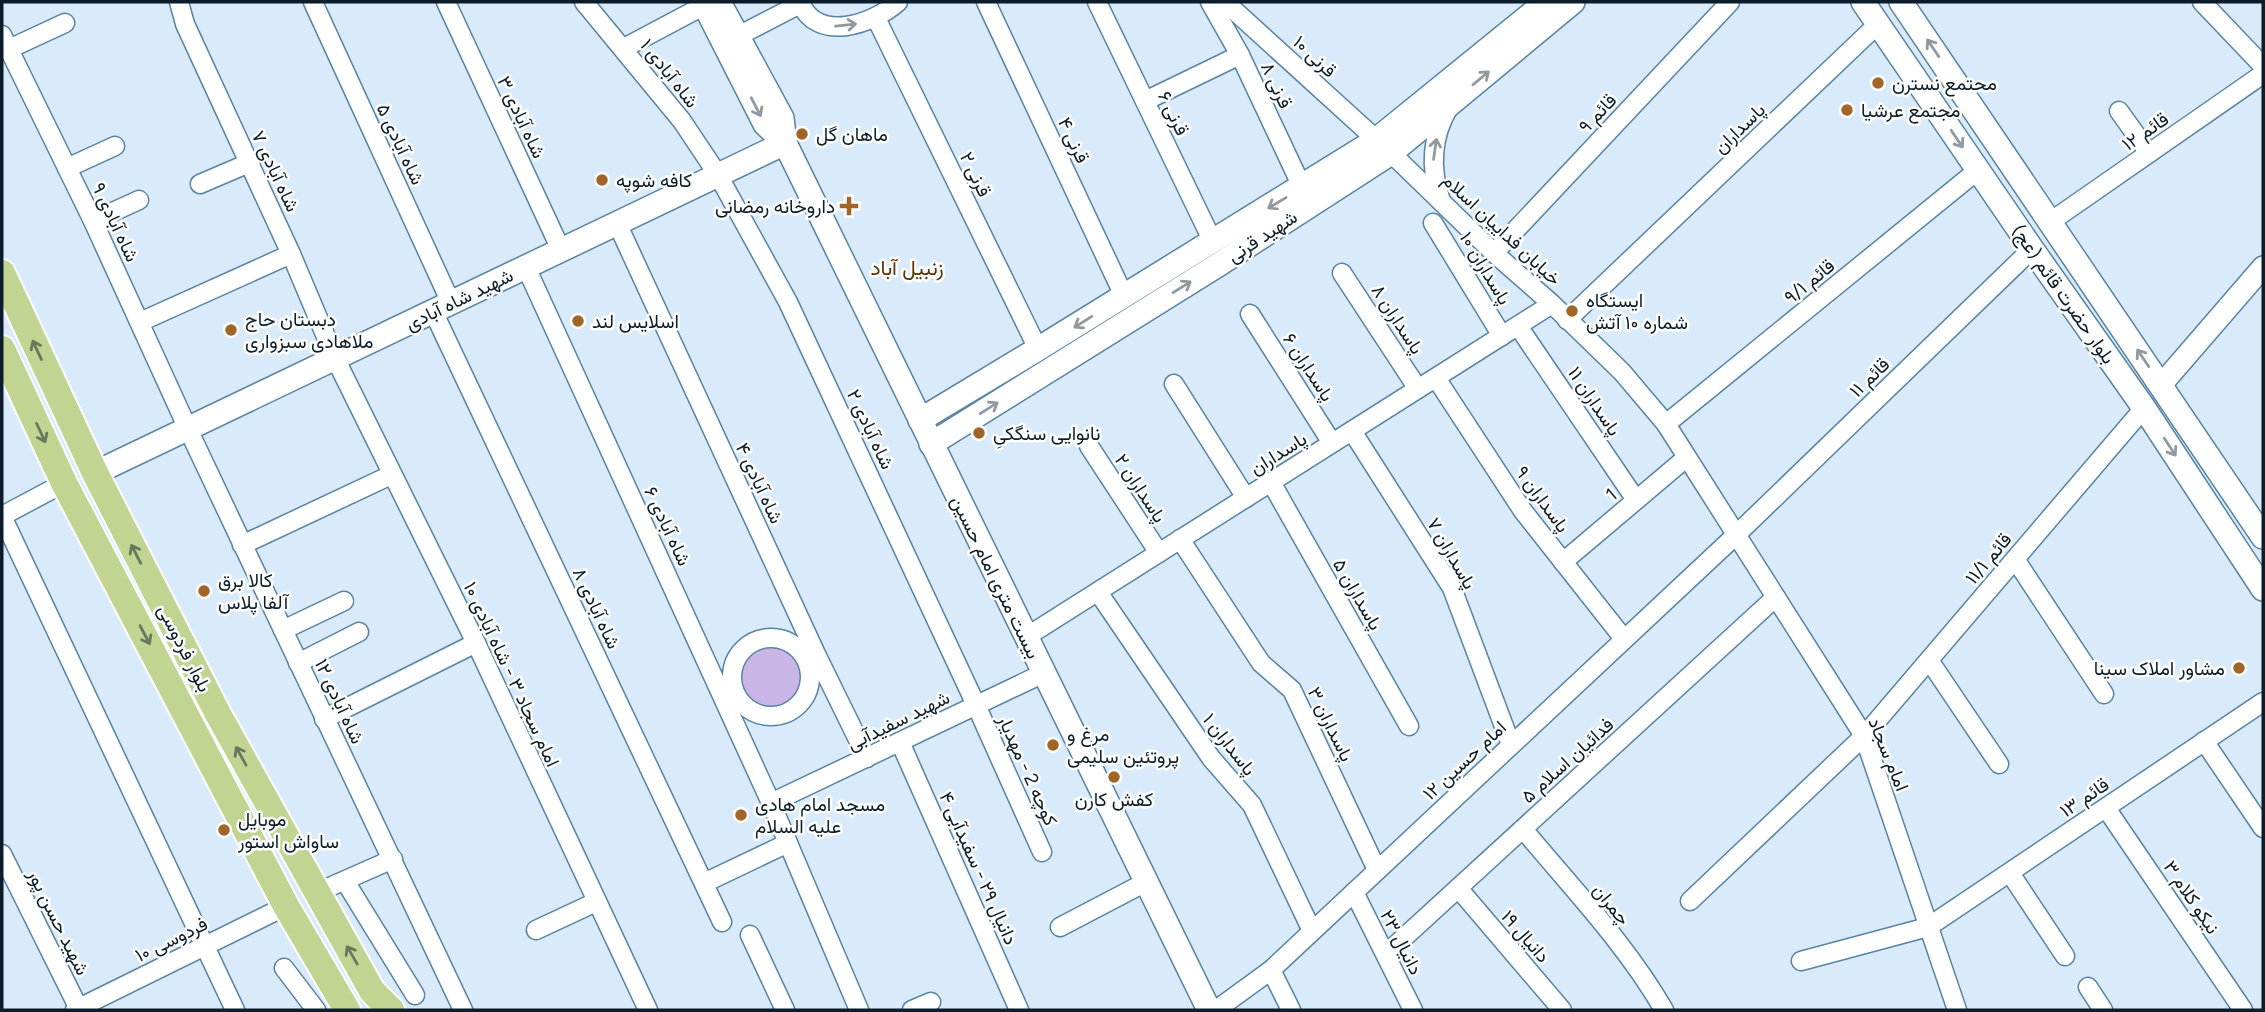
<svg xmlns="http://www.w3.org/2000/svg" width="2265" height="1012" font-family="Figtree,Vazirmatn,sans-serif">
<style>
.green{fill:#c9b6e6}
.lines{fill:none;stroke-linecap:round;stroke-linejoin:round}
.minor-casing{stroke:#5783a5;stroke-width:21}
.tertiary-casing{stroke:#5783a5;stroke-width:24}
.secondary-casing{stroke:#5783a5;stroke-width:26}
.primary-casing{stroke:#fff;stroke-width:30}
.minor{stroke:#fff;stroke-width:18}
.tertiary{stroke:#fff;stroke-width:21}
.secondary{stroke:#fff;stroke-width:23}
.primary{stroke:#c2d492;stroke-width:26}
.oneway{stroke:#91999f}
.oneway2{stroke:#66785e}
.poi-dot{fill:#a26528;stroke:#fff;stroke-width:2.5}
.labels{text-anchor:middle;stroke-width:5;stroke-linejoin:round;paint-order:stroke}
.street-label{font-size:19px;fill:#0b1d2a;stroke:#fff}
.poi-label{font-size:19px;fill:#0b1d2a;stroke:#fff;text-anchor:start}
.neighbourhood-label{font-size:21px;fill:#5b3305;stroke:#fff}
</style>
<rect width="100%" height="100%" fill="#d9ebfa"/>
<!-- green -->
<circle class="green" cx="771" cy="676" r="34"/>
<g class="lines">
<defs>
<g id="minor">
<path d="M179 2 185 24 291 254 335 358 476 643 648 1010"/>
<path d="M313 2 451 303"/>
<path d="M446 2 561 250"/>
<path d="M584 2 682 121 718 175 788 302 976 705 1042 852"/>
<path d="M800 2C817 44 873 24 898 2"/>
<path d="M986 2 1124 296"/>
<path d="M1097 2 1213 242"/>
<path d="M1210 2 1240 55 1302 187"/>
<path d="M1225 2 1391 153 1494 253 1552 304 1622 372 1666 424 1864 736 1957 1010"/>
<path d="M2202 2 2263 66"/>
<path d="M876 18 1038 349"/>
<path d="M2 35 93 221 188 429 463 1010"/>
<path d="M736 37 800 4"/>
<path d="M624 48 705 5"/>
<path d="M9 49 65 23"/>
<path d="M1145 101 1240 55"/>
<path d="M2119 111 2149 153"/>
<path d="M67 168 115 146"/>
<path d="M200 184 249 163"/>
<path d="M1441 201C1430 169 1431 137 1449 107"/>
<path d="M93 221 139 200"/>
<path d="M2050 222 2263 74"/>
<path d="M617 223 816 654 867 758"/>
<path d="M1433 223 1502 336"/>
<path d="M1494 253 1730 2"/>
<path d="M526 267 771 803 859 1010"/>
<path d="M1342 273 1418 389"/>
<path d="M433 311 722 922"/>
<path d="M1250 314 1332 443"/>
<path d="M1567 320 1878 24"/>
<path d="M140 322 291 254"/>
<path d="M1518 326 1636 500"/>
<path d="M1436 378 1523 511 1624 639"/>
<path d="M1174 384 1246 498"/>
<path d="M1666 424 1978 170"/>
<path d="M1352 431 1452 588 1511 745"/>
<path d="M1089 446 1159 553"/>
<path d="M1271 482 1409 726"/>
<path d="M2 516 235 1010"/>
<path d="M2 516 64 483"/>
<path d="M1180 539 1261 663 1292 690 1377 870"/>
<path d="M242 545 391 475"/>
<path d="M2015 559 2104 694"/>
<path d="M1563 562 1686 458"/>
<path d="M1098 592 1211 758 1252 805 1312 931"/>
<path d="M283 630 344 601"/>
<path d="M1026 637 1552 304"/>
<circle cx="771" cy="677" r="39"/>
<path d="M1929 660 1999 764"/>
<path d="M298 663 359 632"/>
<path d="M324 719 476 643"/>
<path d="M2204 741 2263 828"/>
<path d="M900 742 1019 1010"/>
<path d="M771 803 1044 673"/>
<path d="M2106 808 2243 1010"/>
<path d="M1523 829C1571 887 1626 944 1664 1010"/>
<path d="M2 854 79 1009"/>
<path d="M2010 873 2065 956"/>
<path d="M345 881 415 995"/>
<path d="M704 883 788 843"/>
<path d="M1458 888 1562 1010"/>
<path d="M1354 892 1413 1010"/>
<path d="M316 893 393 859"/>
<path d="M1690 901 1864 736 2144 408"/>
<path d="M1060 927 1146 882"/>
<path d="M536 930 596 902"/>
<path d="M750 935 785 1010"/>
<path d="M1386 954 1776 597"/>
<path d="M1801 961 1928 927 2263 702"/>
<path d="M284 968 316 1010"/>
<path d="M1271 970 1291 1010"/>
<path d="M2088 987 2103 1010"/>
<path d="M75 1010 286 906"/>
<path d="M912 1010 931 1002"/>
<path d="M1216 1010 1271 970 1736 535 2032 249"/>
</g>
<path id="tertiary" d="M2161 385 2263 267"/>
<g id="secondary">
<path d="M703 2 765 124 785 143"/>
<path d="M719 2 782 118 785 143 1209 1010"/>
<path d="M1863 2 2032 249 2144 408 2263 589"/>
<path d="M1901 2 2263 537"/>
<path d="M920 420 1038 349 1376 140 1546 2"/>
<path d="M931 444 1218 265 1391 153 1573 2"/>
<path d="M95 473 785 143"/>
</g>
<g id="primary">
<path d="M2 273 95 473 218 714 372 991 391 1010"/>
<path d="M2 349 64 483 286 906 347 1010"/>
</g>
</defs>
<!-- minor casing -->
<use href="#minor" class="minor-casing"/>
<!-- tertiary casing -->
<use href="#tertiary" class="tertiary-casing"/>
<!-- secondary casing -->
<use href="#secondary" class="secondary-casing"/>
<!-- primary casing -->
<use href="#primary" class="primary-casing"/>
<!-- minor -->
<use href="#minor" class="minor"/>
<!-- tertiary -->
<use href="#tertiary" class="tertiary"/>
<!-- secondary -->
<use href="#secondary" class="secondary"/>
<!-- primary -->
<use href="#primary" class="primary"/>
</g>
<!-- one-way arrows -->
<defs><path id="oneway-shaft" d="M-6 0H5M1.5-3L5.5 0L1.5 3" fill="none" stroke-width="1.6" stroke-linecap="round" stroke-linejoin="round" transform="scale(1.75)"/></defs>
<g class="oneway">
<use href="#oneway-shaft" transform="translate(846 25) rotate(-6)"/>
<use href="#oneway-shaft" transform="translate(1933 48) rotate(-124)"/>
<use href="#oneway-shaft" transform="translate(1481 78) rotate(-40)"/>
<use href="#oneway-shaft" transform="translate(756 107) rotate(63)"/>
<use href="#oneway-shaft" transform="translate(1957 139) rotate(56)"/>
<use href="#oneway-shaft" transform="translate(1435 149) rotate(-82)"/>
<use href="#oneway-shaft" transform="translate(1277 203) rotate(149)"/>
<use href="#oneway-shaft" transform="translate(1182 287) rotate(-32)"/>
<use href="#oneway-shaft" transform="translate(1083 322) rotate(148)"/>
<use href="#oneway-shaft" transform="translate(2143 358) rotate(-124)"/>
<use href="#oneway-shaft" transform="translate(989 408) rotate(-32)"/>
<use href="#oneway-shaft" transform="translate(2170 447) rotate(57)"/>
</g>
<g class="oneway2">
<use href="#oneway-shaft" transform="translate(37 350) rotate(-115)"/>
<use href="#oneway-shaft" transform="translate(41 433) rotate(65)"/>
<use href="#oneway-shaft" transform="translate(136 554) rotate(-117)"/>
<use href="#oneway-shaft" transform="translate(145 635) rotate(62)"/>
<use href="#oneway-shaft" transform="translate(241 756) rotate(-119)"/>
<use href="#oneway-shaft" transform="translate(352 955) rotate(-120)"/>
</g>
<!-- markers -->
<g class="poi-dot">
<circle cx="1878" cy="83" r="7"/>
<circle cx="1847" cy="110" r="7"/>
<circle cx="802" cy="134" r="7"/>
<circle cx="602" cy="180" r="7"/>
<path d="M845.5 195.5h7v7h7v7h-7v7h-7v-7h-7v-7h7z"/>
<circle cx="1572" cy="311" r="7"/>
<circle cx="578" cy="321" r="7"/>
<circle cx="231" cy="330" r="7"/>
<circle cx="979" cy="433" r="7"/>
<circle cx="204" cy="591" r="7"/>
<circle cx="2239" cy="668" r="7"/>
<circle cx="1053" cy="745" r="7"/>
<circle cx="1114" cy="777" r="7"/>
<circle cx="741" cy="815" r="7"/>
<circle cx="224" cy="830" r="7"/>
</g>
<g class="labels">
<!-- street labels -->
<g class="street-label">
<text transform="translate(1315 56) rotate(43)" y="7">قرنی ۱۰</text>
<text transform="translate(670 73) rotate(52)" y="7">شاه آبادی ۱</text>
<text transform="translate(1277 85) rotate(65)" y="7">قرنی ۸</text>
<text transform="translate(1174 113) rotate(64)" y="7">قرنی ۶</text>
<text transform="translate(1597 113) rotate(-47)" y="7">قائم ۹</text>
<text transform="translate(522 117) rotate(65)" y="7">شاه آبادی ۳</text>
<text transform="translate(1739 128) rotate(-44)" y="7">پاسداران</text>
<text transform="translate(2145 131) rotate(-35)" y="7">قائم ۱۲</text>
<text transform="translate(1074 140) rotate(65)" y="7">قرنی ۴</text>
<text transform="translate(401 144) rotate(65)" y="7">شاه آبادی ۵</text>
<text transform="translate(276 171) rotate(65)" y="7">شاه آبادی ۷</text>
<text transform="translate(976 174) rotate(64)" y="7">قرنی ۲</text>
<text transform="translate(116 222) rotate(65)" y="7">شاه آبادی ۹</text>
<text transform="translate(1502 229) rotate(43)" y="7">خیابان فداییان اسلام</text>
<text transform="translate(1262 236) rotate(-33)" y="7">شهید قرنی</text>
<text transform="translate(1486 268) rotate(59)" y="7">پاسداران ۱۰</text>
<text transform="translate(1809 281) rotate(-39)" y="7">قائم ۹/۱</text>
<text transform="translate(2064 294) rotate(55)" y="7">بلوار حضرت قائم (عج)</text>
<text transform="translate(459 299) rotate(-26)" y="7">شهید شاه آبادی</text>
<text transform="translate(1398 319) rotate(57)" y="7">پاسداران ۸</text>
<text transform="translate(1309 367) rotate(57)" y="7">پاسداران ۶</text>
<text transform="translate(1869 377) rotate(-44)" y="7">قائم ۱۱</text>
<text transform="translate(1595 401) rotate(56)" y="7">پاسداران ۱۱</text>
<text transform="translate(871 429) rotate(65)" y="7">شاه آبادی ۲</text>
<text transform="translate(1278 453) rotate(-32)" y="7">پاسداران</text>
<text transform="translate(760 483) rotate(65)" y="7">شاه آبادی ۴</text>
<text transform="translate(1141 488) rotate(57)" y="7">پاسداران ۲</text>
<text transform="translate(1611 494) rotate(-40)" y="7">1</text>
<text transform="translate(1543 499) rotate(54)" y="7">پاسداران ۹</text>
<text transform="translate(668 526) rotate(65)" y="7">شاه آبادی ۶</text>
<text transform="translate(1452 553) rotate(60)" y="7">پاسداران ۷</text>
<text transform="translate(1988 558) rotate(-50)" y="7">قائم ۱۱/۱</text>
<text transform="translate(996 577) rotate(64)" y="7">بیست متری امام حسین</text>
<text transform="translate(1358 594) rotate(60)" y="7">پاسداران ۵</text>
<text transform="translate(597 608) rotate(65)" y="7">شاه آبادی ۸</text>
<text transform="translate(185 648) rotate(63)" y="7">بلوار فردوسی</text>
<text transform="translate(512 674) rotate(65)" y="7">امام سجاد ۳ - شاه آبادی ۱۰</text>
<text transform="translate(340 701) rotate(65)" y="7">شاه آبادی ۱۲</text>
<text transform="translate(898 720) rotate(-26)" y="7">شهید سفیدآبی</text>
<text transform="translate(1331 724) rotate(64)" y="7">پاسداران ۳</text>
<text transform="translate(1230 744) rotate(52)" y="7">پاسداران ۱</text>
<text transform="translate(1889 754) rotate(68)" y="7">امام سجاد</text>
<text transform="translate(1464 760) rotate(-43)" y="7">امام حسین ۱۲</text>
<text transform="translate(1567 760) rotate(-42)" y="7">فدائیان اسلام ۵</text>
<text transform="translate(1028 770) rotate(66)" y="7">کوچه 2 - مهدیار</text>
<text transform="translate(2084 797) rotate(-34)" y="7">قائم ۱۳</text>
<text transform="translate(979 868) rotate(66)" y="7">دانیال ۲۹ - سفیدآبی ۴</text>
<text transform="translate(2192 897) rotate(56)" y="7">نیکو کلام ۳</text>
<text transform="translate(1612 904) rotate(51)" y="7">چمران</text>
<text transform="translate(59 922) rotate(64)" y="7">شهید حسن پور</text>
<text transform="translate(1526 936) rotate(49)" y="7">دانیال ۱۹</text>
<text transform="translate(171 939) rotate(-26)" y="7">فردوسی ۱۰</text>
<text transform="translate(1402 942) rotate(63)" y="7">دانیال ۲۳</text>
</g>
<!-- poi labels -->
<g class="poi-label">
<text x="1892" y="90">محتمع نسترن</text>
<text x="1861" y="117">مجتمع عرشیا</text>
<text x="816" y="141">ماهان گل</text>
<text x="616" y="187">کافه شوپه</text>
<text x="835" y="213" text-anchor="end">داروخانه رمضانی</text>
<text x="1586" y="307">ایستگاه<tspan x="1586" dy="22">شماره ۱۰ آتش</tspan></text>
<text x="245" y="326">دبستان حاج<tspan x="245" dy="22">ملاهادی سبزواری</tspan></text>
<text x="592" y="328">اسلایس لند</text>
<text x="993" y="440">نانوایی سنگکیِ</text>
<text x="218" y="587">کالا برق<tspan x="218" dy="22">آلفا پلاس</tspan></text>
<text x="2225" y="675" text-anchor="end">مشاور املاک سینا</text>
<text x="1067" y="741">مرغ و<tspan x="1067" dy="22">پروتئین سلیمی</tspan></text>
<text x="1114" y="806" text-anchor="middle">کفش کارن</text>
<text x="755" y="811">مسجد امام هادی<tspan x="755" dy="22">علیه السلام</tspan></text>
<text x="238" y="826">موبایل<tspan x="238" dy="22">ساواش استور</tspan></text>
</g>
<!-- neighbourhood labels -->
<g class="neighbourhood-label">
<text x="907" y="275">زنبیل آباد</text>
</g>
</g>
<!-- border -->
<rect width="2265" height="1012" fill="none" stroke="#0b1d2a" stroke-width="7"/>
</svg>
